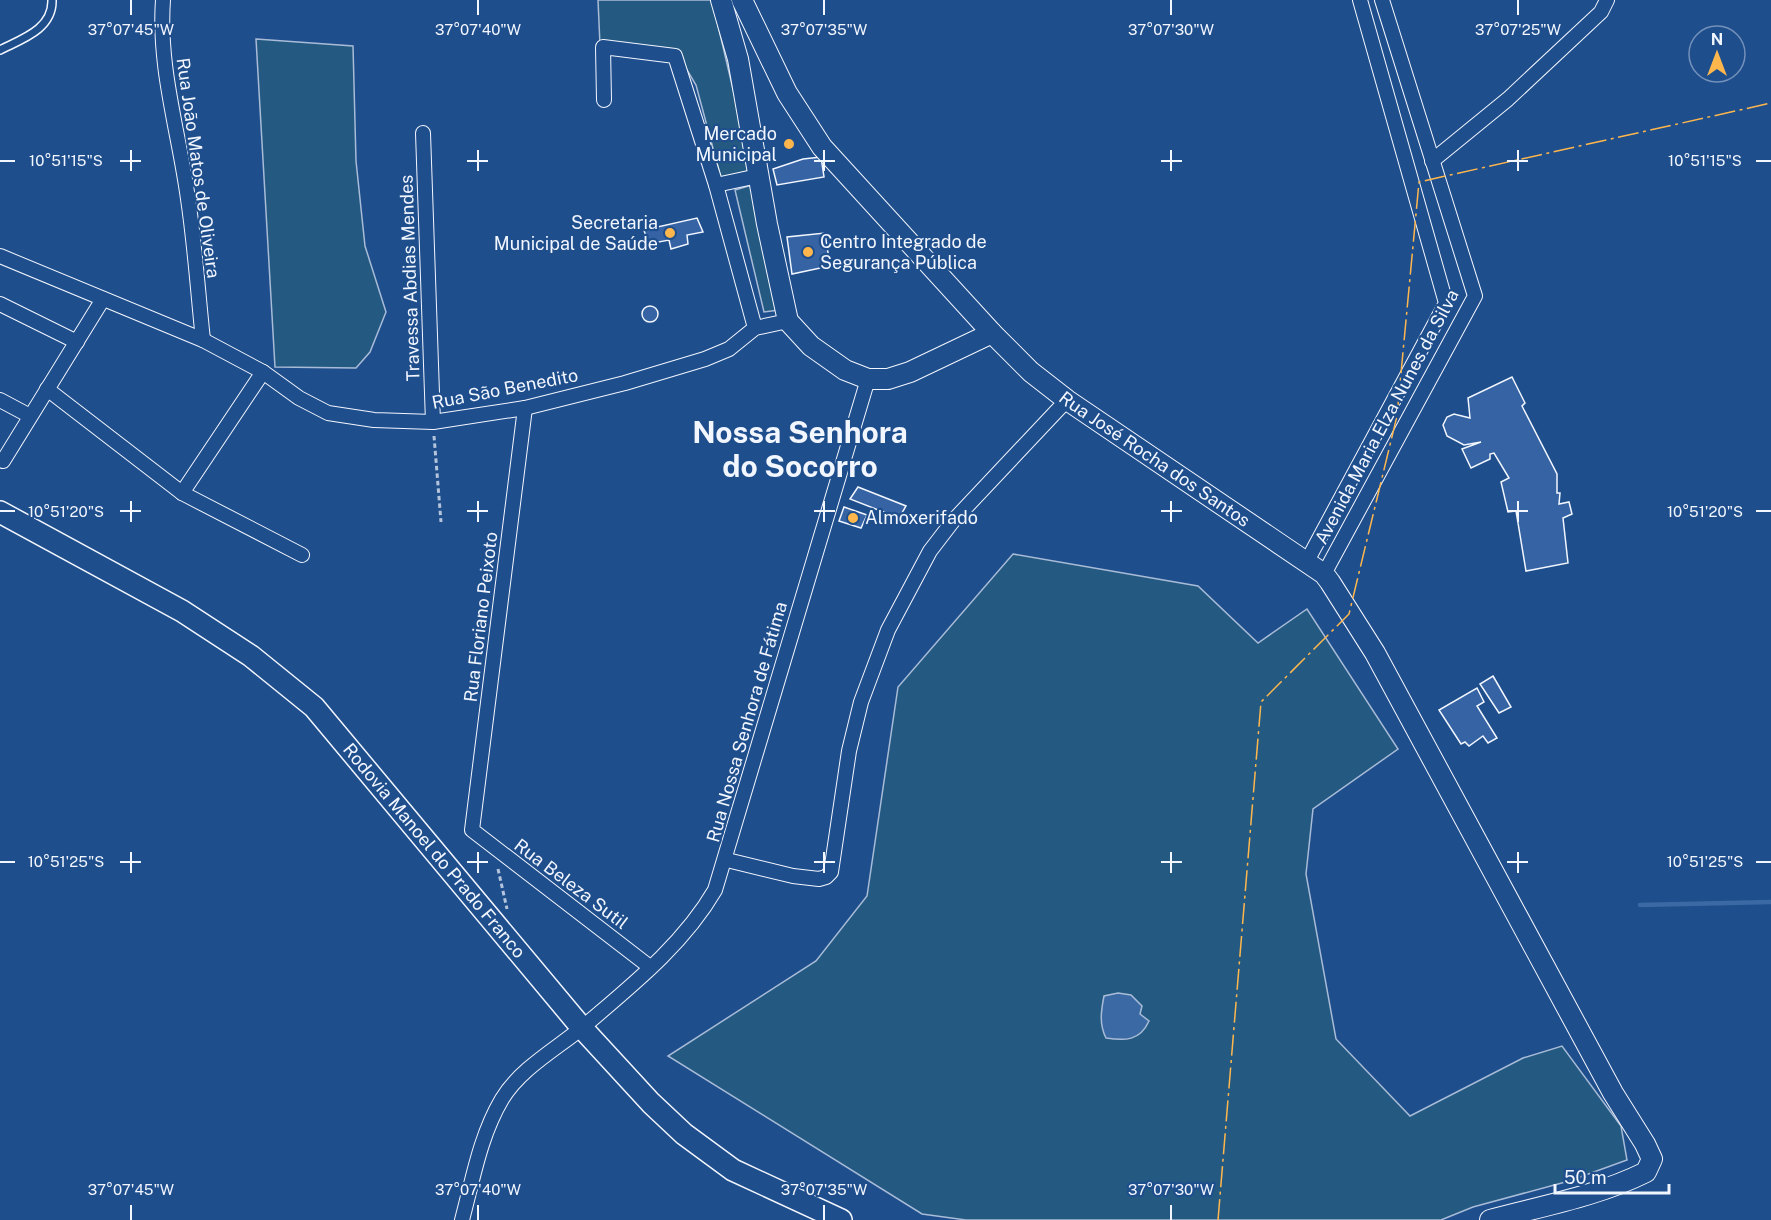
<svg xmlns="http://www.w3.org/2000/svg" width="1771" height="1220" font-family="'Public Sans',sans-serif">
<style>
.green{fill:#245a82;stroke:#a8bbd7;stroke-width:1.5}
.water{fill:#3b69a3;stroke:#a8bbd7;stroke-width:1.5}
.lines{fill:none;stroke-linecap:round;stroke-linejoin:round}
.stream{stroke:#3b69a3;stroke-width:4.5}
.building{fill:#3563a3;stroke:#f2f6ff;stroke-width:1.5}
.lane-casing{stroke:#f2f6ff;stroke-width:10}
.street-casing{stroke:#f2f6ff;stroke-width:16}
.secondary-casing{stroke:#f2f6ff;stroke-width:22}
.primary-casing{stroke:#f2f6ff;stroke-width:24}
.path{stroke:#b3c4dc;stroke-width:3;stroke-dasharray:4.5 3;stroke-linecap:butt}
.lane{stroke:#1f4e8c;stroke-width:7}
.street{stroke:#1f4e8c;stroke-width:14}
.secondary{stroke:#1f4e8c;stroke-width:20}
.primary{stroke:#1f4e8c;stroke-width:21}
.power{stroke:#ffb74d;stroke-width:1.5;stroke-dasharray:21 4.5 3 4.5;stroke-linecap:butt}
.ticks{fill:none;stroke:#f2f6ff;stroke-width:2}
.poi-dot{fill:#ffb74d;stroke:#1f4e8c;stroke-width:2}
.labels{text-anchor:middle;stroke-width:4.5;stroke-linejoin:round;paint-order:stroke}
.poi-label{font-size:18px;fill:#f2f6ff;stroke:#1f4e8c;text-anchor:end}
.street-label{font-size:18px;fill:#f2f6ff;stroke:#1f4e8c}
.town-label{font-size:30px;font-weight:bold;fill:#f2f6ff;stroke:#1f4e8c}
.ticks-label{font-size:15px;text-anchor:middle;fill:#f2f6ff;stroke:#1f4e8c;stroke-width:4.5;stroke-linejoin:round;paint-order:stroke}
</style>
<rect width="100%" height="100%" fill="#1f4e8c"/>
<!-- green -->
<g class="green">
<path d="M598 0H712L752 170 721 178 696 85 677 53 600 45Z"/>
<path d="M256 39 353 46 356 161 365 246 386 312 370 352 356 368 275 367Z"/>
<path d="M752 185 779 310 764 312 735 190Z"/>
<path d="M1013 554 1198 586 1258 643 1307 609 1398 749 1313 809 1306 874 1336 1039 1410 1116 1523 1058 1562 1046 1621 1126 1627 1160 1569 1181 1473 1207 1441 1220H966L922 1214 668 1056 816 961 867 896 898 687Z"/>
</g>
<!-- water -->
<path class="water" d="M1118 993 1131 995 1142 1006 1140 1014 1149 1021C1140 1041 1125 1041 1106 1038 1099 1024 1101 1011 1104 996Z"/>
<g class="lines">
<!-- stream -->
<path class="stream" d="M1640 905 1771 902"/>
</g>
<!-- building -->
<g class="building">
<path d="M821 157 824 177 777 185 773 169 803 159Z"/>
<path d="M697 218 703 232 687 235 688 244 671 249 669 240 648 244 644 230Z"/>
<path d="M825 233 830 266 792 274 787 237Z"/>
<circle cx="650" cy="314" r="8"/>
<path d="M1512 377 1525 403 1522 406 1557 474V493H1560L1559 504 1569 502 1572 514 1563 518 1568 563 1526 571 1516 511 1508 512 1501 482 1509 478 1494 453 1490 454V459L1471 468 1462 449 1481 442 1464 445 1447 436 1443 425 1447 417 1454 414 1470 418 1468 398Z"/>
<path d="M858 487 906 506 899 518 850 499Z"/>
<path d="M844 507 867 515 861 528 839 521Z"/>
<path d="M1493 676 1511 707 1499 713 1480 684Z"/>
<path d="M1477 688 1484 702 1477 706 1497 738 1488 743 1483 736 1469 746 1465 742 1461 744 1439 710Z"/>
</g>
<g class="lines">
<defs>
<path id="lane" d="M0 50C22 39 53 29 52 0"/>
<g id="street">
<path d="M163 0C158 68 179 132 188 199 195 246 198 293 203 340"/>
<path d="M604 100 603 47 675 56 716 185 755 328"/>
<path d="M423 133 433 422"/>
<path d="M1432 161 1508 99 1601 12 1607 0"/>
<path d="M716 185 758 176"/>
<path d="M0 256 203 340 263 372 299 398 328 413 374 420 433 422 525 408 625 383 705 359 729 349 755 328 788 321"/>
<path d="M0 304 77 342"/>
<path d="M47 389 182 493 302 555"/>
<path d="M0 400 30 416"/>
<path d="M525 408 472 830 650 967"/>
<path d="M3 461 103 299"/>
<path d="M182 493 263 372"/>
<path d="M1306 563 1446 303 1360 0"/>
<path d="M1324 574 1475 296 1382 0"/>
<path d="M727 860 793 876 819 879 826 877 831 872 849 751 861 702 888 630 930 551 953 521 1067 400"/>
<path d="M462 1220C473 1179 480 1136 502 1099 520 1069 556 1049 583 1027 631 986 683 945 715 890L868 379"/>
</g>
<g id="secondary">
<path d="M721 0 738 59 767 224 788 321 811 346 845 370 868 379H888L910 372 992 333"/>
<path id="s1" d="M742 0 787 93 822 147 992 333 1031 372 1067 400 1324 574 1330 582 1375 653 1613 1093 1645 1144 1652 1159 1646 1172C1598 1196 1542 1206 1490 1220"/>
</g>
<g id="primary">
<path id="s2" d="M0 512 182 611 251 656 314 707 582 1028 651 1103 684 1134 733 1170 841 1220"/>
</g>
</defs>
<!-- lane casing -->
<use href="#lane" class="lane-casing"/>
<!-- street casing -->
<use href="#street" class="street-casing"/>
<!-- secondary casing -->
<use href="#secondary" class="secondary-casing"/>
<!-- primary casing -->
<use href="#primary" class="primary-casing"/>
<!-- path -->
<g class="path">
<path d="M434 436 441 522"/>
<path d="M498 869 507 909"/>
</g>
<!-- lane -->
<use href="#lane" class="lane"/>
<!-- street -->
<use href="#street" class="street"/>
<!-- secondary -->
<use href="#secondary" class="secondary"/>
<!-- primary -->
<use href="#primary" class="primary"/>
<!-- power -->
<path class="power" d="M1218 1220 1261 702 1349 614 1397 416 1419 182 1771 103"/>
</g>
<!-- ticks -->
<path class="ticks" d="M131 0V15M478 0V15M824 0V15M1171 0V15M1518 0V15M131 150V171M478 150V171M824 150V171M1171 150V171M1518 150V171M0 161H15M120 161H141M467 161H488M814 161H835M1161 161H1182M1507 161H1528M1756 161H1771M131 501V522M478 501V522M824 501V522M1171 501V522M1518 501V522M0 511H15M120 511H141M467 511H488M814 511H835M1161 511H1182M1507 511H1528M1756 511H1771M131 852V873M478 852V873M824 852V873M1171 852V873M1518 852V873M0 862H15M120 862H141M467 862H488M814 862H835M1161 862H1182M1507 862H1528M1756 862H1771M131 1205V1220M478 1205V1220M824 1205V1220M1171 1205V1220"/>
<!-- markers -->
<g class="poi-dot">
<circle cx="789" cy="144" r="6"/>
<circle cx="670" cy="233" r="6"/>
<circle cx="808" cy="252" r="6"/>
<circle cx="853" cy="518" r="6"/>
</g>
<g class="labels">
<!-- poi labels -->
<g class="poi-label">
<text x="777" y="140">Mercado<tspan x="777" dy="21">Municipal</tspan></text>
<text x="658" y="229">Secretaria<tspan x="658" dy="21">Municipal de Saúde</tspan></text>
<text x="820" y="248" text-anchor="start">Centro Integrado de<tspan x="820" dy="21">Segurança Pública</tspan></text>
<text x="865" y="524" text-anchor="start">Almoxerifado</text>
</g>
<!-- street labels -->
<g class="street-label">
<text transform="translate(198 168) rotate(82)" y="6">Rua João Matos de Oliveira</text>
<text transform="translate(410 278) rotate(-92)" y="6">Travessa Abdias Mendes</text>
<text transform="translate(505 389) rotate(-11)" y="6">Rua São Benedito</text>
<text transform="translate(1387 417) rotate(-62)" y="6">Avenida Maria Elza Nunes da Silva</text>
<text dy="6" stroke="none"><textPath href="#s1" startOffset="626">Rua José Rocha dos Santos</textPath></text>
<text transform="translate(481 617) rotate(-83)" y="6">Rua Floriano Peixoto</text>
<text transform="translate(747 722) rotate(-74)" y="6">Rua Nossa Senhora de Fátima</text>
<text dy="6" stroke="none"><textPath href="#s2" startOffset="558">Rodovia Manoel do Prado Franco</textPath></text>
<text transform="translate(571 884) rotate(37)" y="6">Rua Beleza Sutil</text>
</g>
<!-- town labels -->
<g class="town-label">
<text x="800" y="443">Nossa Senhora<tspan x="800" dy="34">do Socorro</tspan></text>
</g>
</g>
<g class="ticks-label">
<text x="131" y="35">37°07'45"W</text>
<text x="478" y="35">37°07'40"W</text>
<text x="824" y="35">37°07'35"W</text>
<text x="1171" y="35">37°07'30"W</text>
<text x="1518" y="35">37°07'25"W</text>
<text x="66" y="166">10°51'15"S</text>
<text x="1705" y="166">10°51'15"S</text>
<text x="66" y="517">10°51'20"S</text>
<text x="1705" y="517">10°51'20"S</text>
<text x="66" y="867">10°51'25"S</text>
<text x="1705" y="867">10°51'25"S</text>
<text x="131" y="1195">37°07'45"W</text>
<text x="478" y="1195">37°07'40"W</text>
<text x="824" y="1195">37°07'35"W</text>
<text x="1171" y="1195">37°07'30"W</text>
</g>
<!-- north arrow -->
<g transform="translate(1717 54)"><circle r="28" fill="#1f4e8c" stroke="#7391ba" stroke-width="1.5"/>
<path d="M0-4.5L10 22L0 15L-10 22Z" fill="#ffb74d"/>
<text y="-9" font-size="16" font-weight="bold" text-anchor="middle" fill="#f2f6ff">N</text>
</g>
<!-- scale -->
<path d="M1555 1184v9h114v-9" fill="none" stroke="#f2f6ff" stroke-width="3"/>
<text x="1564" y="1184" font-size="18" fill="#f2f6ff" stroke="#1f4e8c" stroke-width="4.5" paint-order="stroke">50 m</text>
</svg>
